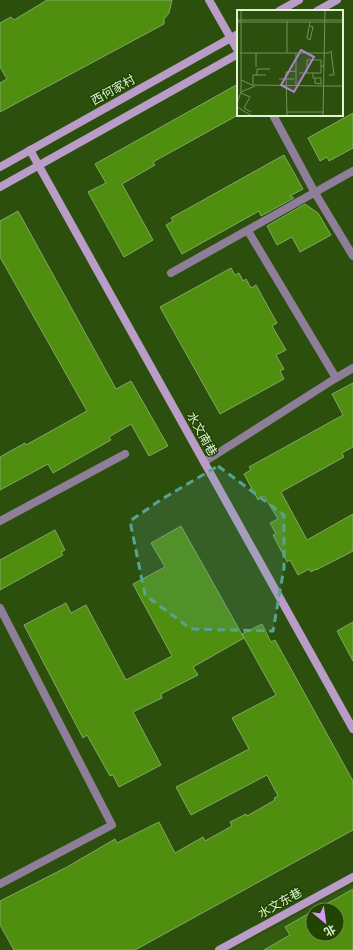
<svg xmlns="http://www.w3.org/2000/svg" width="353" height="950" font-family="'Source Sans 3','Noto Sans SC',sans-serif">
<style>
.built{fill:#345a10;fill-rule:evenodd}
.building{fill:#508e10;stroke:#80a867}
.lines{fill:none;stroke-linecap:round;stroke-linejoin:round}
.lane{stroke:#8f7e99;stroke-width:8}
.secondary{stroke:#b99dc8;stroke-width:8}
.marked{fill:#58a292;fill-opacity:0.2;stroke:#58a292;stroke-width:3;stroke-dasharray:8 5;stroke-linejoin:round}
.labels{text-anchor:middle;stroke-width:3;stroke-linejoin:round;paint-order:stroke}
.street-label{font-size:12px;fill:#e0f5d4;stroke:#240}
.inset-road{fill:none;stroke:#74915d;stroke-width:1}
.view{fill:#a886c8;fill-opacity:0.15;stroke:#a886c8;stroke-width:2}
.inset-edge{fill:none;stroke:#e0f5d4;stroke-width:2}
</style>
<rect width="100%" height="100%" fill="#2c4f0d"/>
<!-- built -->
<path class="built" d="M353 884V950H232ZM313 910H337V934H313Z"/>
<!-- building -->
<g class="building">
<path d="M47 0H172L169 13 164 19V24L0 112V83L7 79 0 67V23L11 17 14 20Z"/>
<path d="M238 84V115L153 162 155 165 122 184 153 240 124 257 88 192 106 183 95 164Z"/>
<path d="M353 113V148L329 161 327 157 320 161 308 138Z"/>
<path d="M284 155 303 189 290 196 294 198 261 216 259 211 182 254 166 225 173 221 171 218Z"/>
<path d="M305 204 318 213 331 235 300 252 292 237 277 245 267 226Z"/>
<path d="M18 211 116 389 131 381 168 446 149 456 131 424 109 437 111 440 53 473 48 464 0 490V457L25 443 26 445 87 411 0 257V221Z"/>
<path d="M231 268 235 275 239 273 243 281 246 279 251 288 256 285 277 323 272 326 286 350 276 355 284 369 280 371 284 379 220 414 160 307Z"/>
<path d="M353 383V447L342 453 344 457 281 492 307 540 353 514V551L316 570V569L311 572 309 569 298 575 290 560 287 562 273 535 276 534 270 523 278 519 264 496 258 500 244 474 251 470 249 467 343 415 332 394Z"/>
<path d="M181 526 244 638 193 667 198 675 161 694 162 698 133 712 161 765 119 787 113 775 110 776 87 735 83 738 24 625 66 603 71 613 86 605 126 680 172 656 133 584 165 567 151 543Z"/>
<path d="M55 530 65 550 61 552 63 555 0 590V560Z"/>
<path d="M353 622V661L337 631Z"/>
<path d="M262 624 271 642 275 640 353 781V830L135 950H14L0 925V901L67 867 115 839 117 843 159 822 175 853 203 837 205 841 232 826 230 822 246 814 247 816 275 800 274 798 278 796 267 775 191 815 176 787 249 749 232 718 276 695 242 634Z"/>
<path d="M353 889V950H264L290 935 285 927 313 911V934H337V910H316Z"/>
</g>
<g class="lines">
<!-- lane -->
<g class="lane">
<path d="M273 115 315 193 353 256"/>
<path d="M248 231 336 378"/>
<path d="M171 273 353 171"/>
<path d="M204 462 336 378 353 368"/>
<path d="M0 521 125 454"/>
<path d="M0 608 112 825 0 884"/>
</g>
<!-- secondary -->
<g class="secondary">
<path d="M209 0 238 51"/>
<path d="M279 11 299 0"/>
<path d="M317 11 337 0"/>
<path d="M30 150 353 729"/>
<path d="M0 167 238 34"/>
<path d="M0 187 238 54"/>
<path d="M219 950 353 877"/>
</g>
</g>
<!-- marked area -->
<path class="marked" d="M218 466 284 515V568L273 631 191 629 145 595 130 521 162 499Z"/>
<g class="labels">
<!-- street labels -->
<g class="street-label">
<text transform="translate(113 90) rotate(-29)" y="4">西何家村</text>
<text transform="translate(202 434) rotate(61)" y="4">水文南巷</text>
<text transform="translate(280 903) rotate(-29)" y="4">水文东巷</text>
</g>
</g>
<!-- overview -->
<g transform="translate(237 10)">
<rect width="106" height="106" fill="#2c4f0d"/>
<path class="inset-road" d="M0 10H106M0 12H106M73 12 70 28 73 30 76 17 73 16M3 43H92L94 41 97 65H92M50 43V11M59 43V76M19 57V43M62 63H70V50H84V56H87M70 63H84V56M76 63V68H84V74L78 73V68M20 65V59H33M42 69H57M4 70 15 75 87 76M16 75V65H29M87 76H106M4 82 18 76M4 83 13 87 7 98 14 102M0 93 4 82V0M0 97 15 106M50 102H87M50 106 49 62 59 61M86 106 88 0"/>
<path class="view" d="M64 40 77 47 57 82 44 75Z"/>
<rect width="106" height="106" class="inset-edge"/>
</g>
<!-- north arrow -->
<g transform="translate(325 922) rotate(151)"><circle r="19" fill="#224400" stroke="#6e8b55"/>
<path d="M0-3L7 15L0 10L-7 15Z" fill="#d89af8"/>
<text y="-6" font-size="11" font-weight="bold" text-anchor="middle" fill="#e0f5d4">北</text>
</g>
</svg>
